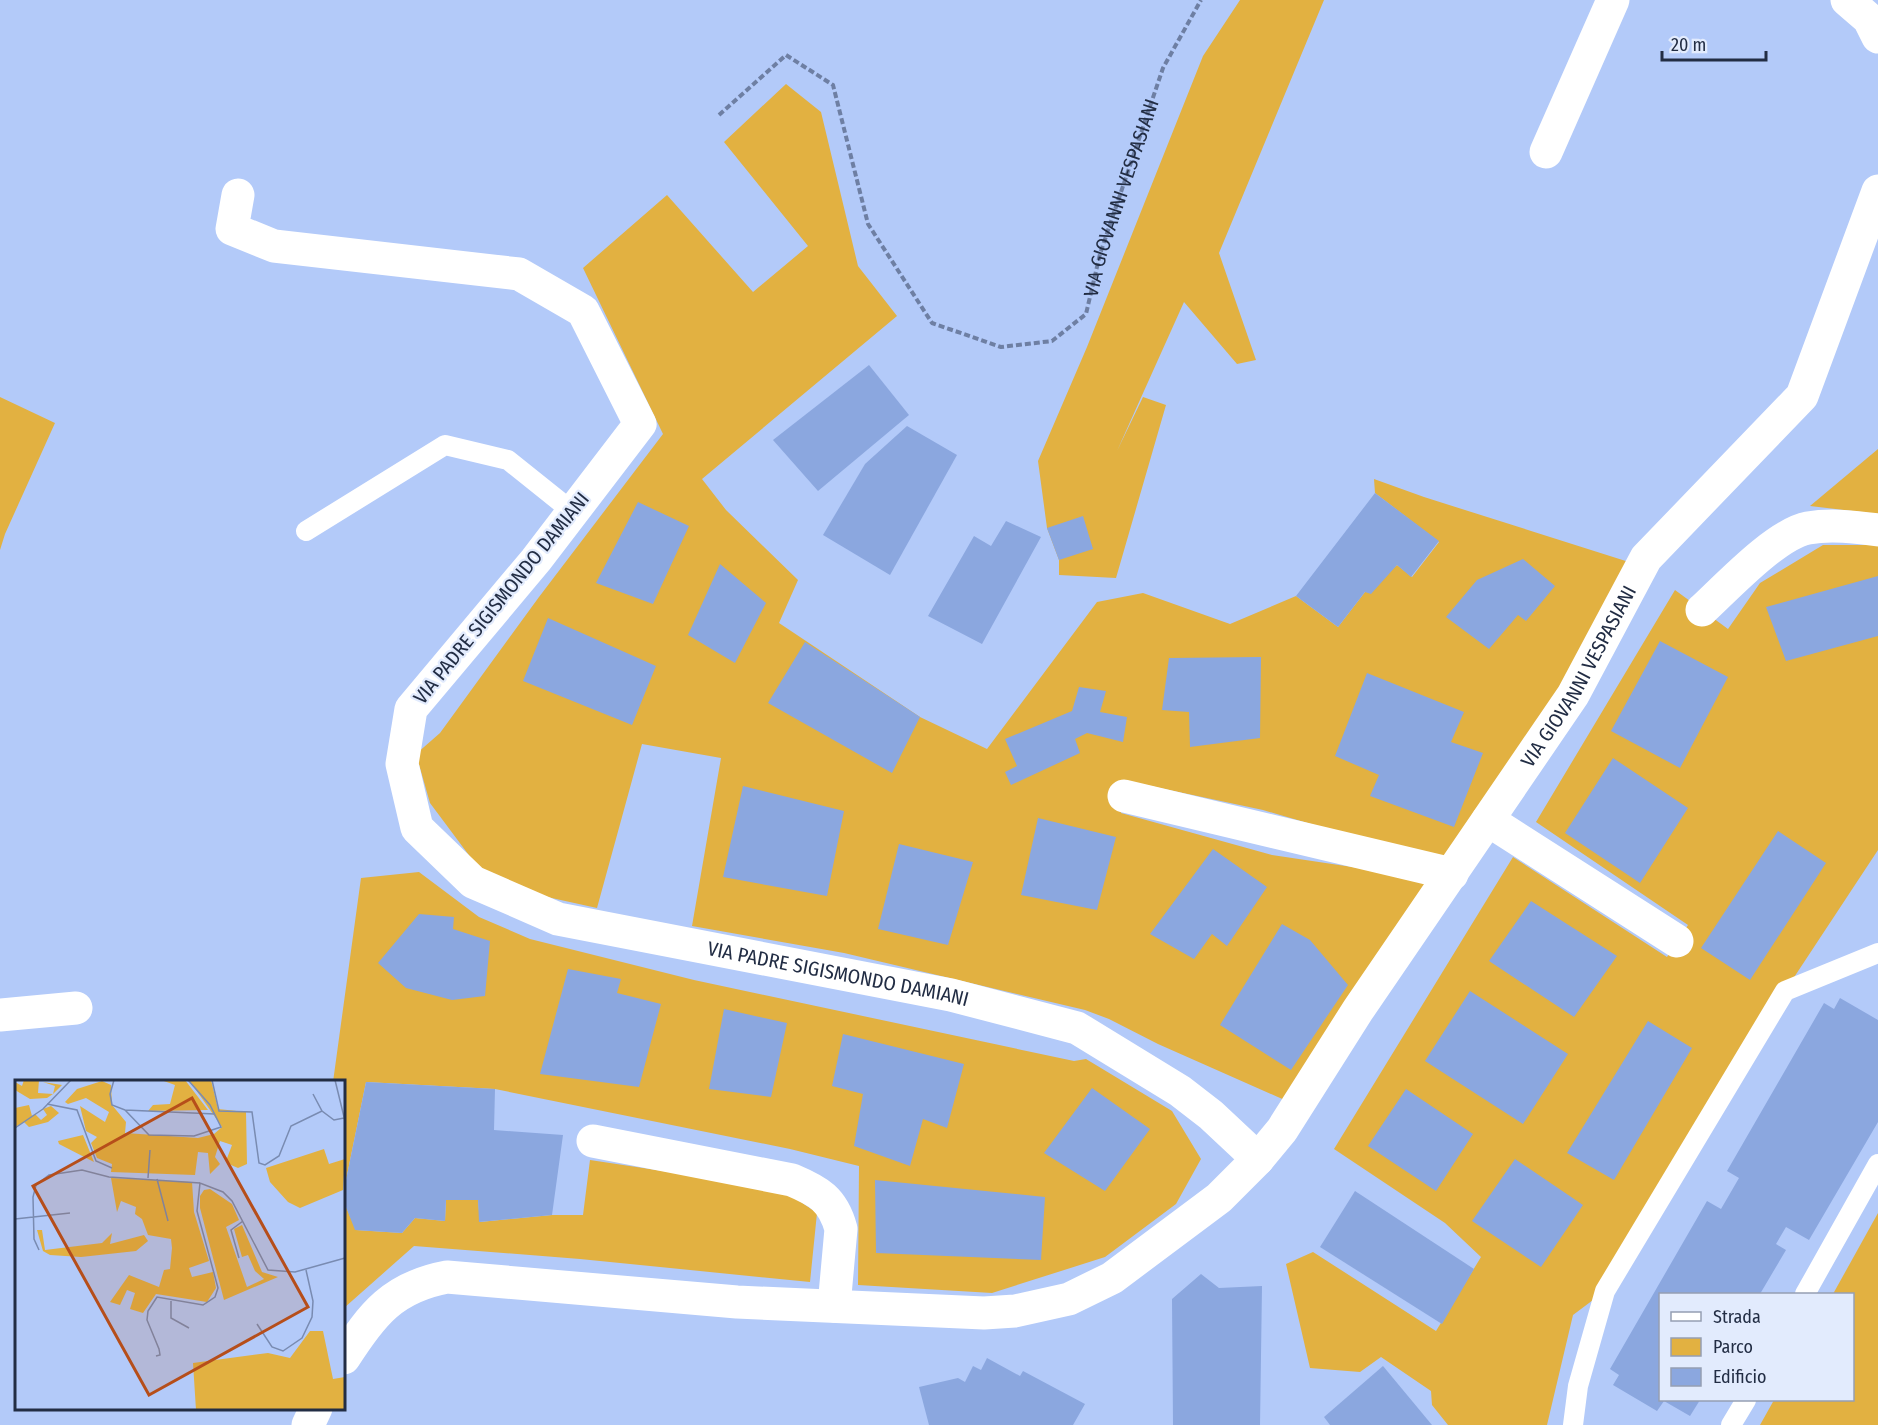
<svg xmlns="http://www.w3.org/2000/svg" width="1878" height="1425" font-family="'Fira Sans Condensed',sans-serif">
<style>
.green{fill:#e2b141}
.building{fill:#8ba7df}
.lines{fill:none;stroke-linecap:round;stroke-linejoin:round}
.path{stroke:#6e7fa3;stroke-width:4;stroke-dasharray:6 3;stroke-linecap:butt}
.lane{stroke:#fff;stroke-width:20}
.street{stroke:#fff;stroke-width:33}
.labels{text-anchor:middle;stroke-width:4.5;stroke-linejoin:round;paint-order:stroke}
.street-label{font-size:20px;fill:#222d44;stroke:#e2ebfd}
.inset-road{fill:none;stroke:#798bb1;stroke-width:1.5}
.view{fill:#b64e1a;fill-opacity:0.15;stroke:#b64e1a;stroke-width:3}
.inset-edge{fill:none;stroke:#222d44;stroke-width:3}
</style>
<rect width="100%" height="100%" fill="#b3caf9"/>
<!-- green -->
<g class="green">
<path d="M1240 0H1324L1219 253 1256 360 1237 364 1184 302 1117 451 1143 397 1166 405 1116 578 1059 575V560L1047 528 1038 461 1087 347 1203 56Z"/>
<path d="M786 84 821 112 858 266 897 316 702 479 726 510 798 580 779 623 920 717 987 749 1097 602 1143 593 1230 624 1296 596 1338 627 1365 592 1397 565 1412 577 1439 542 1375 493 1374 479 1424 497 1632 563 1458 867 1263 810 1127 781 1121 813 1272 855 1446 881 1298 1106 1158 1044 1109 1019 1085 1010 844 953 692 926 721 758 642 744 597 908 538 895 477 866 430 803 416 754 440 733 539 597 663 434 583 268 667 195 753 292 808 246 724 142Z"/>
<path d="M0 397 55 423 5 534 0 550Z"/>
<path d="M1878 449V514L1810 506Z"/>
<path d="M1823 545H1878V850L1785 991 1605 1291 1573 1315 1547 1425H1448L1432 1405 1431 1391 1381 1357 1360 1372 1310 1368 1286 1264 1313 1252 1436 1331 1481 1257 1445 1223 1334 1149 1513 857 1667 957 1688 925 1536 822 1675 590 1728 629 1760 583Z"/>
<path d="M419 872 479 917 530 939 694 980 1074 1061 1086 1059 1172 1111 1201 1159 1176 1204 1105 1257 992 1293 858 1285 859 1166 790 1149 495 1089 366 1082 344 1190V1082H333L361 878Z"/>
<path d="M590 1160 782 1189 817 1213 810 1282 580 1259 414 1246 344 1308V1202L356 1230 402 1233 415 1218 445 1221 446 1200H478L480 1222 552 1215H583Z"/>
<path d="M1878 1213V1425H1760L1774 1400H1852V1294H1833Z"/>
</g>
<!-- building -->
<g class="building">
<path d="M869 365 909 415 818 491 773 440Z"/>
<path d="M907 426 957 455 890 575 823 535 865 464Z"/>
<path d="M1375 493 1439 541 1411 577 1397 565 1371 594 1365 592 1338 627 1296 596Z"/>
<path d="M638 502 689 526 653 604 596 583Z"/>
<path d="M1083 516 1093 549 1059 560 1047 528Z"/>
<path d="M1006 521 1041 537 982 644 928 616 974 536 991 546Z"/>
<path d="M1523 559 1555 586 1526 621 1518 615 1489 649 1446 617 1477 580Z"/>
<path d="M720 564 766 603 735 663 688 635Z"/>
<path d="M1878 576V636L1786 661 1766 607Z"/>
<path d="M548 618 656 666 632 725 523 681Z"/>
<path d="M1660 641 1728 677 1680 768 1611 731Z"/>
<path d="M805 642 920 717 892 773 768 703Z"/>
<path d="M1261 657 1260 738 1190 747 1189 712 1162 710 1169 658Z"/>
<path d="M1367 673 1464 712 1451 742 1483 753 1454 827 1370 796 1379 775 1335 756Z"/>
<path d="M1079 687 1106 691 1100 712 1127 717 1123 742 1087 733 1075 739 1080 753 1011 785 1005 772 1017 766 1005 739 1072 711Z"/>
<path d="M1613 758 1688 808 1640 883 1565 833Z"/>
<path d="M743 786 844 811 827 896 723 877Z"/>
<path d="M1038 818 1116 837 1097 910 1021 895Z"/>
<path d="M1778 831 1826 863 1750 980 1701 948Z"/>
<path d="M899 844 973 862 948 945 878 929Z"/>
<path d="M1213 849 1267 887 1227 946 1212 934 1194 959 1150 934Z"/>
<path d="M1531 901 1617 956 1574 1017 1489 961Z"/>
<path d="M419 914 454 917 453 929 490 941 485 996 452 1000 406 988 378 963Z"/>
<path d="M1282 924 1310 940 1348 985 1291 1070 1220 1025Z"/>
<path d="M568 969 621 979 617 993 661 1004 639 1087 540 1074Z"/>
<path d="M1470 991 1568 1054 1523 1124 1425 1061Z"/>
<path d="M1840 998 1878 1020V1122L1809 1240 1786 1227 1776 1244 1786 1250 1760 1294H1660V1400H1700L1690 1416 1664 1401 1657 1411 1613 1385 1619 1375 1610 1369 1707 1201 1721 1209 1739 1178 1727 1171 1824 1003 1834 1009Z"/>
<path d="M724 1009 787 1023 771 1097 709 1089Z"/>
<path d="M1648 1021 1692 1048 1614 1180 1567 1153Z"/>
<path d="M843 1034 964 1064 947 1128 923 1119 910 1166 854 1146 863 1094 832 1086Z"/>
<path d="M366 1082 495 1089 494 1130 563 1135 552 1215 479 1222 478 1200H446L445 1221 415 1218 402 1233 355 1230 344 1202V1190Z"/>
<path d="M1092 1088 1150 1129 1105 1191 1044 1153Z"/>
<path d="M1406 1089 1473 1134 1436 1191 1368 1146Z"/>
<path d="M1515 1159 1583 1205 1541 1267 1472 1221Z"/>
<path d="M875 1180 1045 1197 1041 1260 876 1253Z"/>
<path d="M1355 1191 1474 1269 1442 1324 1320 1247Z"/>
<path d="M1201 1274 1219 1288 1262 1286 1260 1425H1173L1172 1299Z"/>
<path d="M987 1358 1020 1376 1023 1371 1085 1404 1073 1425H929L919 1387 958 1378 965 1382 973 1366 981 1370Z"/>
<path d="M1383 1366 1432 1425H1330L1324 1417Z"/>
</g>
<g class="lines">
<!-- path -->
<path class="path" id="s1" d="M719 115 786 55 833 85 868 224 932 323 1001 347 1052 341 1086 314 1100 254 1163 68 1201 0"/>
<!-- lane -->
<g class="lane">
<path d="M306 531 445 445 508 460 573 512"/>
<path d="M1805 1294 1878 1164"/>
<path d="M1573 1425 1578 1386 1605 1291 1785 991 1878 953"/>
<path d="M1731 1425 1746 1400"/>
</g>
<!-- street -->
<g class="street">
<path d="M1847 0 1869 19 1878 37"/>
<path d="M1546 152 1613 0"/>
<path id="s2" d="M238 195 232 229 274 246 519 274 583 311 640 424 536 560 411 709 402 764 417 828 473 882 558 919 951 995 1077 1028 1180 1091 1211 1115 1258 1159 1219 1198 1112 1278 1069 1299 1015 1311 984 1313 737 1302 447 1277C393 1287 372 1314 344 1358"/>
<path d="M1702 610C1727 587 1776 534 1808 528 1831 524 1856 527 1878 530"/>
<path d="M1124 796 1452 874"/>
<path d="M1488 820 1677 941"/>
<path d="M0 1015 76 1008"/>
<path d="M593 1141 792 1180C818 1191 833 1199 841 1229L834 1306"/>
<path id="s3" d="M1258 1159 1282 1130 1358 1010 1573 695 1646 558 1802 396 1878 191"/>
<path d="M308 1425 316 1408"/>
</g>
</g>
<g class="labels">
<!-- street labels -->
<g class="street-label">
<text dy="7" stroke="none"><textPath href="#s1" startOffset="696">VIA GIOVANNI VESPASIANI</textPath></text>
<text transform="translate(501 598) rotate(-51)" y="7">VIA PADRE SIGISMONDO DAMIANI</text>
<text dy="7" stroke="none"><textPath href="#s3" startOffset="580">VIA GIOVANNI VESPASIANI</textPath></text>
<text dy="7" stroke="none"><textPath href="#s2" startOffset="1470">VIA PADRE SIGISMONDO DAMIANI</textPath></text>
</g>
</g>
<!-- overview -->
<g transform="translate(15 1080)">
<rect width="330" height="330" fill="#b3caf9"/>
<path d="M9 0H24L23 13 38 14 40 6 28 2 47 5 38 14 32 18 15 19 0 10V2L7 6ZM146 0H170L193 30 133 31 138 25 155 24 160 5ZM174 0H196L203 29 231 32 232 84 223 88 216 85 211 81 217 65 205 61 200 77 205 84 195 94 193 73 183 72 180 95 96 92 97 84 82 78 76 63 82 57 71 51 65 26 90 42 94 32 71 18 53 24 50 22 62 9 87 1 96 5 97 25 111 42 110 53 183 58 199 54 207 47ZM14 25 17 36 20 34 26 40 32 35 28 29 36 26 44 33 33 42 14 47 9 42 0 47V28ZM68 55 79 82 44 64 43 61ZM309 69 314 84 330 79 328 110 285 128 273 122 255 102 251 88ZM96 98 177 102 179 132 194 181 174 188 177 197 198 192 201 208 192 222 141 214 128 233 115 229 120 213 112 210 105 225 95 222 114 195 144 207 149 190 155 189 157 168 156 159 133 155 127 139 120 134 121 127 106 121 102 132ZM195 109 217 124 224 140 211 147 232 207 249 199 240 191 233 175 227 177 219 149 227 145 247 192 263 197 209 220 185 128V116L189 110ZM22 150H27L30 170 87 163 97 153 95 164 129 155 133 161 121 171 66 177 35 175 28 171ZM295 251H308L318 299 330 297V330H181L178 283 253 273 275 278Z" fill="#e2b141"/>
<path class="inset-road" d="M99 0 95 14 97 25 110 30 200 34M197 0 204 31 237 32 244 83 250 85 264 76 276 46 307 31M320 0 330 41M298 14 307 31 319 40 329 38M32 24 62 30 81 81 97 88M110 30 134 55 179 56 206 47 195 25 173 0M0 48 28 29 56 0M133 98 135 70M142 99 153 141M0 139 55 133M24 170 19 159 18 117 21 105 34 95 67 90 94 97 185 103M224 178 216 150 228 141M156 219V238L174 248M242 244 257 267 268 271 287 258 297 237 298 221 291 190M141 276 145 275 144 269 132 240 133 231 142 217 188 225 200 217 203 208 182 131 185 103 208 112 217 121 253 190 280 192 330 178"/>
<path class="view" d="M177 18 293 227 134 315 18 106Z"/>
<rect width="330" height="330" class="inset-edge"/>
</g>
<!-- legend -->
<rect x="1659" y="1293" width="195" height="108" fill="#e2ebfd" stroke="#959fb3" stroke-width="1.5"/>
<rect x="1671" y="1312" width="30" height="9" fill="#ffffff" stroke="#959fb3" stroke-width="1.5"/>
<text x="1713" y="1323" font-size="18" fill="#222d44">Strada</text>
<rect x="1671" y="1338" width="30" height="18" fill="#e2b141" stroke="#959fb3" stroke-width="1.5"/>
<text x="1713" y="1353" font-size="18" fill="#222d44">Parco</text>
<rect x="1671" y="1368" width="30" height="18" fill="#8ba7df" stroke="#959fb3" stroke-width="1.5"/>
<text x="1713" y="1383" font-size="18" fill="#222d44">Edificio</text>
<!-- scale -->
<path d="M1662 51v9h104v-9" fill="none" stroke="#222d44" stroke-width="3"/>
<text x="1671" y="51" font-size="18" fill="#222d44" stroke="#e2ebfd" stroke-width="4.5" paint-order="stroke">20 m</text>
</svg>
